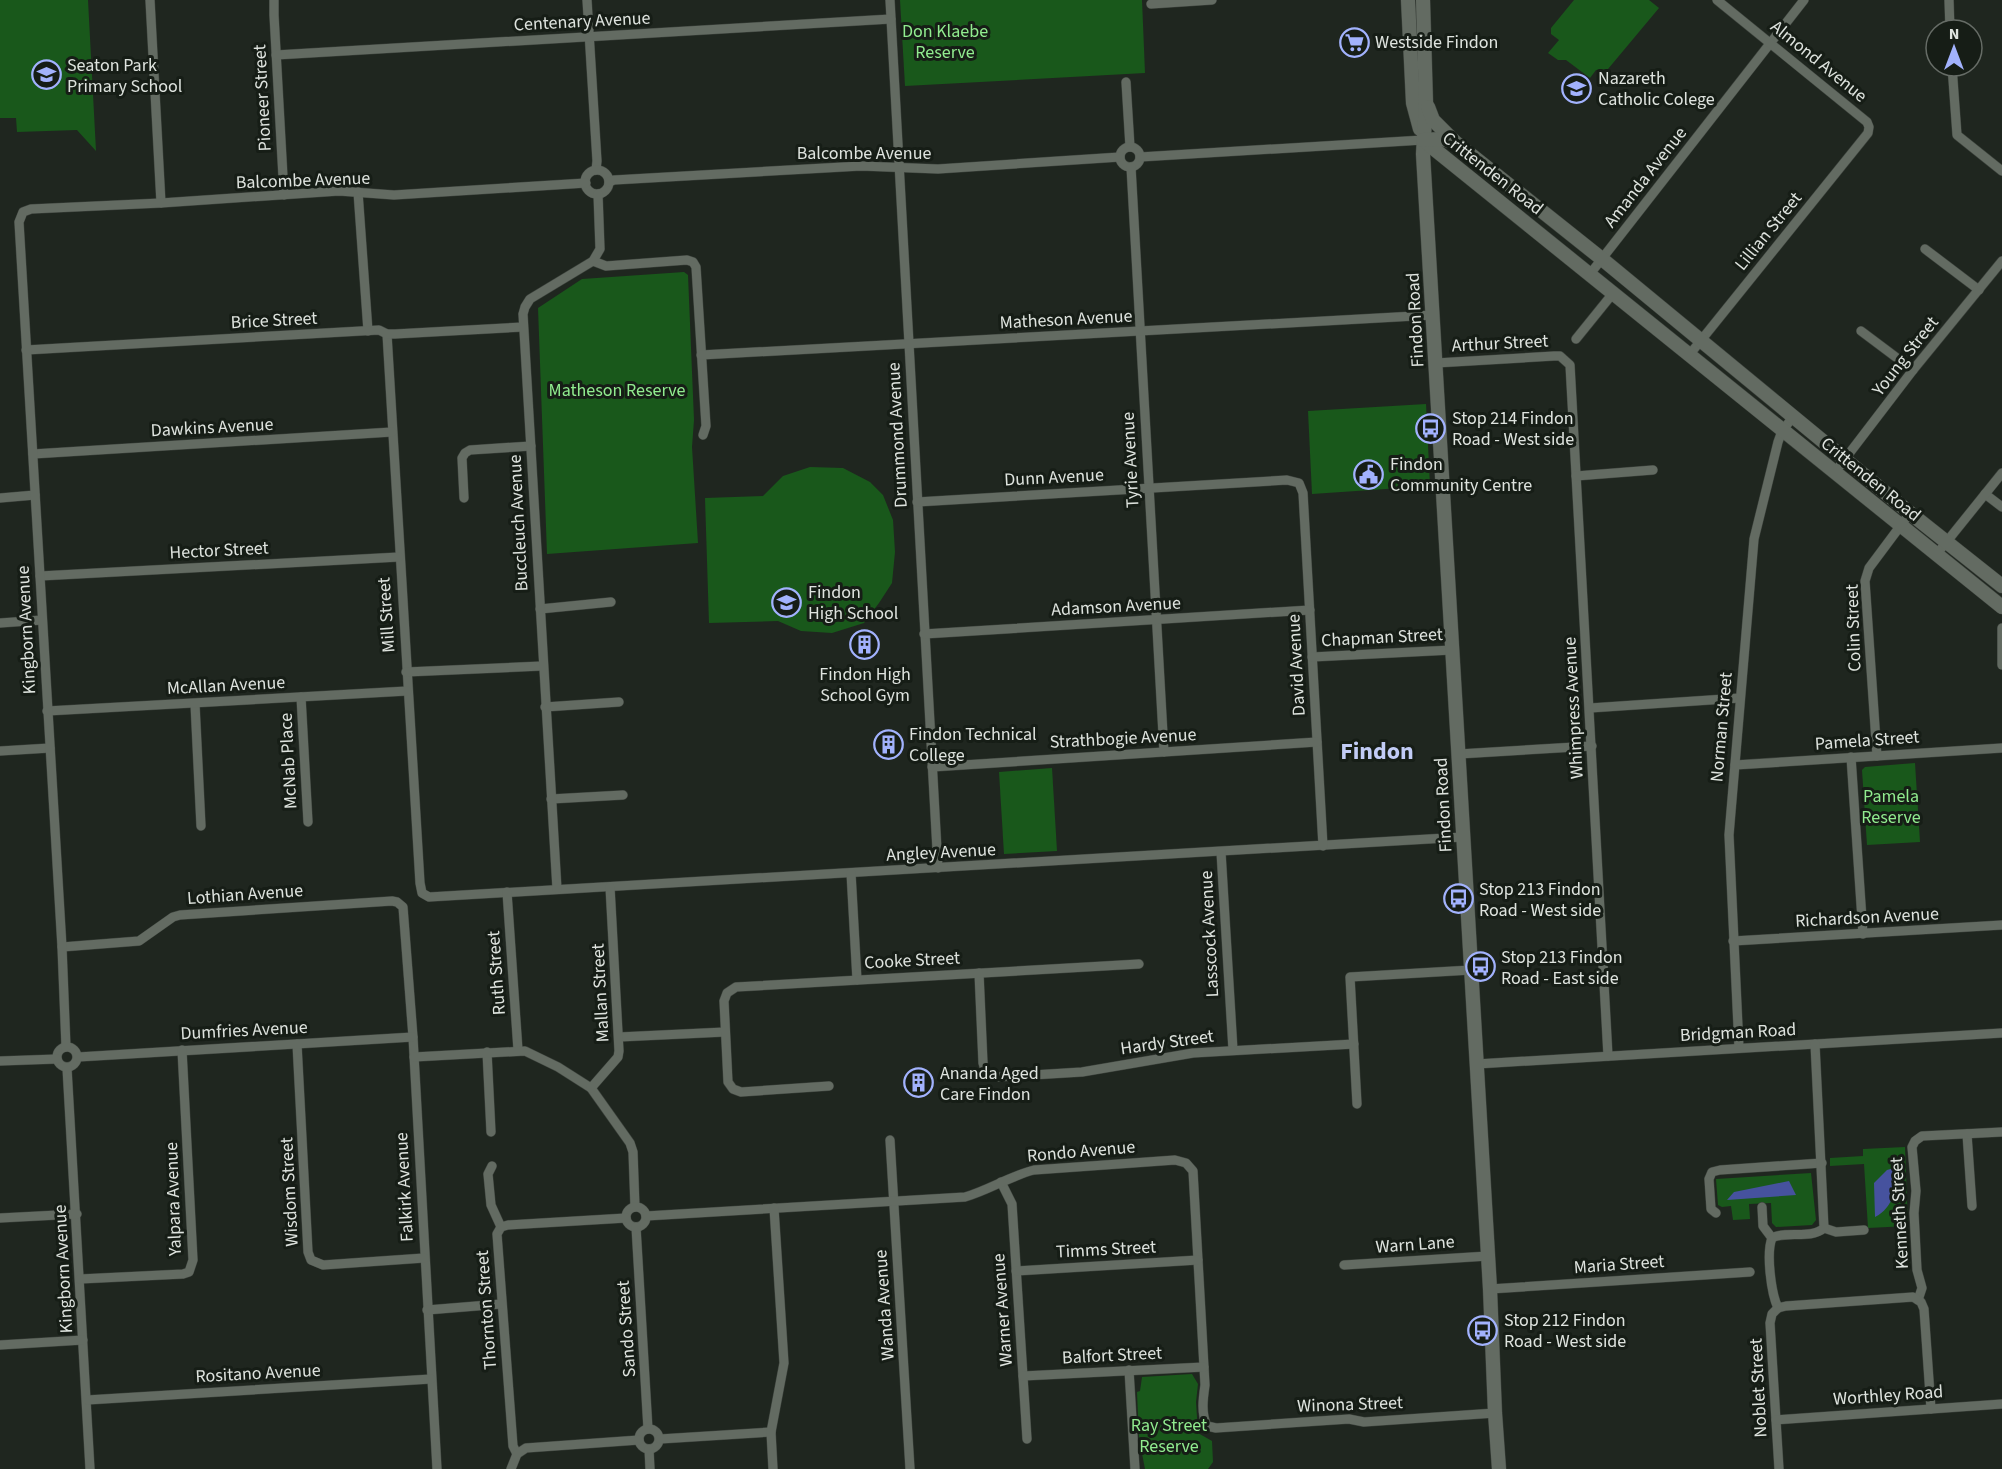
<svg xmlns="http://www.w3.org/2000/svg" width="2002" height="1469" font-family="'Source Sans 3',sans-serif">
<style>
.green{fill:#19581b}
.water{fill:#46529e}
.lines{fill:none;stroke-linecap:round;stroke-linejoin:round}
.minor-casing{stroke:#3c423c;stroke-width:10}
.secondary-casing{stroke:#3c423c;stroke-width:15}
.minor{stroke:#636b62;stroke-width:9}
.secondary{stroke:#636b62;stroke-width:14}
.labels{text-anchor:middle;stroke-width:6;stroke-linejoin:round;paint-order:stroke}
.street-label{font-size:18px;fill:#dee3de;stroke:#161d16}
.park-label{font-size:18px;fill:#91ec8f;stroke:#161d16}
.poi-label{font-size:18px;fill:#dee3de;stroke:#161d16;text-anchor:start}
.district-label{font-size:24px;font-weight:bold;fill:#c2ccf6;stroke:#161d16}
</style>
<rect width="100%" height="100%" fill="#1f261f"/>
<!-- green -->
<g class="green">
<path d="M0 0H88L96 151 77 130 17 132 16 118H0Z"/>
<path d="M900 0H1142L1145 73 905 86Z"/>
<path d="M1574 0H1649L1659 8 1608 69 1596 70 1590 78 1566 60H1558L1548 53 1559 40 1551 34V28Z"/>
<path d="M684 272 688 275 694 420 692 447 698 543 547 554 538 308 582 279Z"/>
<path d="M1426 404 1430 486 1312 494 1308 411Z"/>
<path d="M810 467 843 468 870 482 883 495 893 520 895 552 892 583 879 603 864 623 832 633 801 631 778 621 709 623 705 498 763 496 783 476Z"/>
<path d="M1915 763 1920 842 1867 845 1862 770 1865 767Z"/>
<path d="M1052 768 1057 851 1004 854 999 772Z"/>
<path d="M1905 1147 1908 1226 1868 1228 1864 1164 1830 1166V1158L1863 1156V1149Z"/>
<path d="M1811 1173 1816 1220 1812 1225 1776 1227 1772 1223 1771 1203 1749 1204 1750 1219 1733 1220 1731 1206 1722 1207 1718 1205 1716 1179Z"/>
<path d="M1192 1374 1198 1384 1196 1402 1198 1433 1212 1441 1213 1462 1208 1469H1145L1139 1438 1137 1392 1140 1391 1142 1377Z"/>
</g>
<!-- water -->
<g class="water">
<path d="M1894 1168C1899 1186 1893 1208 1875 1217L1874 1183 1887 1170Z"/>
<path d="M1789 1181 1796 1195 1727 1200 1734 1192Z"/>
</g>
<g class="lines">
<defs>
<g id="minor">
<path d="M150 0 161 203"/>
<path d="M274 0V15L284 195"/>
<path d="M587 0 597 161 596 170"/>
<path d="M890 0 938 868"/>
<path d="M1949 0 1950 30"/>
<path d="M1151 4 1212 0"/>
<path d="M276 55 891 19"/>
<path d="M1952 66 1957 135 2002 171"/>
<path d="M1126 82 1130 147"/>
<circle cx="1130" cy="157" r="10"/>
<path d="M1140 157 1423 140"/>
<path d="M1131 167 1164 752"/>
<circle cx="597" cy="182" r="12"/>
<path d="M609 182 614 180 861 166 938 169 1120 157"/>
<path d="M358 192 368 331"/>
<path d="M1925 249 1979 290"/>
<path d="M593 261 606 266 687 260 693 262 696 267 706 426 703 435"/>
<path d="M1590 274 1804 0"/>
<path d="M1861 331 1913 370"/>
<path d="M387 334 420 883 422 893 429 897 1463 837"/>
<path d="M1576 339 1614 292"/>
<path d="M26 350 379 330 387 334H395L523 327"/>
<path d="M1690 354 1868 133 1869 127 1867 122 1717 0"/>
<path d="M701 355 1433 315"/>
<path d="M1436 363 1554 356H1560L1570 365 1608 1056"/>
<path d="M33 454 392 432"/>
<path d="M1835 472 1913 370 2002 261"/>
<path d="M1576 476 1653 470"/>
<path d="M1985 494 2002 507"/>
<path d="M0 498 35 495"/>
<path d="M464 498 462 458 465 453 470 450 531 446"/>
<path d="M917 502 1287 480 1299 483 1303 493 1323 846"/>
<path d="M1936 555 2002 473"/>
<path d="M40 576 399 557"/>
<path d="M540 609 611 602"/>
<path d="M0 623 42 620"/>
<path d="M2002 628V665"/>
<path d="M924 634 1310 610"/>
<path d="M1312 657 1452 650"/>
<path d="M406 672 542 666"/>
<path d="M301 697 308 822"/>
<path d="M195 704 201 826"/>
<path d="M545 707 619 702"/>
<path d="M1590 708 1740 698"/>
<path d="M47 711 407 691"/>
<path d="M0 751 50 748"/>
<path d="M1459 754 1592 746"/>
<path d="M1877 756 1865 581 1869 568 1910 513"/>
<path d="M1851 757 1863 934"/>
<path d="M1735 765 2002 748"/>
<path d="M932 767 1317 742"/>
<path d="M551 799 623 795"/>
<path d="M1221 852 1233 1050"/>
<path d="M851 873 857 980"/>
<path d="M557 889 523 314 525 307 530 299 593 261 600 249 598 194"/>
<path d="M507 892 518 1050"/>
<path d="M1733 941 2002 925"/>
<path d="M62 947 139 941 173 917 180 915 392 901 397 902 403 907 413 1037 437 1469"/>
<path d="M979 973 983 1063 986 1073 998 1077 1082 1072 1193 1053 1354 1044"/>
<path d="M619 1037 725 1032"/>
<path d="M297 1044 308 1252 311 1260 323 1265 424 1258"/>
<circle cx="67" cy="1057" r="10"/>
<path d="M66 1047 62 947 19 222 23 212 31 209 161 203 339 191 394 195 586 183"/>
<path d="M1739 1048 1729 835 1754 539 1778 442 1782 431 1793 417"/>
<path d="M487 1052 491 1132"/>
<path d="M78 1057 413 1037"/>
<path d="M414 1057 525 1051 558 1067 591 1088 630 1143 633 1152 635 1207"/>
<path d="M0 1061 57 1059"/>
<path d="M1477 1064 2002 1033"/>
<path d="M67 1068 90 1469"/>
<path d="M829 1086 741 1092 733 1089 728 1082 724 1001 727 993 736 987 1139 964"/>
<path d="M591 1088 618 1057 619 1051 610 887"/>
<path d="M1357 1104 1350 977 1471 970"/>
<path d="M1967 1134 1972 1206"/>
<path d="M890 1140 910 1469"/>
<path d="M492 1166 488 1174 491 1205 501 1227 497 1234 513 1446 517 1454"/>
<path d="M1001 1182 1012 1204 1027 1439"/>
<circle cx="636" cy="1217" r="10"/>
<path d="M1762 1207 1763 1226 1772 1238"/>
<path d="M1716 1213 1711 1209 1709 1179 1712 1172 1720 1170 1822 1163"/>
<path d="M646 1216 965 1197C989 1190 1010 1176 1034 1170L1175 1160 1186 1163 1193 1171 1205 1385C1203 1399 1201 1413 1207 1426L1216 1428 1349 1419 1364 1422 1495 1413"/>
<path d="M0 1218 77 1214"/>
<path d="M501 1227 508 1225 626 1218"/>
<path d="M636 1227 648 1429"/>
<path d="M1824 1228 1836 1232 1864 1230"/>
<path d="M1344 1265 1488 1256"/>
<path d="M1016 1271 1198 1260"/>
<path d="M80 1279 183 1274 189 1272 193 1260 182 1050"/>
<path d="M1490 1289 1750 1272"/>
<path d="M1918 1300 1922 1288 1917 1270 1914 1213 1916 1191 1912 1147 1915 1141 1922 1136 2002 1132"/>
<path d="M1778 1308C1771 1293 1766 1253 1772 1238 1787 1230 1810 1240 1824 1228L1815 1044"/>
<path d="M1778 1308 1786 1306 1913 1297 1921 1302 1924 1309 1931 1409"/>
<path d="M1778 1308 1772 1314 1770 1323 1779 1469"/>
<path d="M427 1310 501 1304"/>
<path d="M0 1345 83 1340"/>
<path d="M1129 1370 1135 1469"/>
<path d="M1023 1376 1204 1367"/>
<path d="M87 1400 431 1379"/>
<path d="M1776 1420 2002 1404"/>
<circle cx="649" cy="1439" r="10"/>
<path d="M660 1439 771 1432"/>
<path d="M649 1449 650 1469"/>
<path d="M511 1469 517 1454 526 1448 639 1440"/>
<path d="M773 1469 771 1432 784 1363 774 1208"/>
</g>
<g id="secondary">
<path d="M1408 0 1413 103 1420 129"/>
<path d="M1423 0 1426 102 1423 154 1490 1289 1495 1413 1499 1469"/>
<path d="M1428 107 1433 120 1454 141"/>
<path d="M1423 140 2002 607"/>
<path d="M1423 140 1440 139 1455 142 1602 259 1910 513 2002 586"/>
</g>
</defs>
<!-- minor casing -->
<use href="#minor" class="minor-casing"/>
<!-- secondary casing -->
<use href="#secondary" class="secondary-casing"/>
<!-- minor -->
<use href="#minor" class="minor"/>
<!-- secondary -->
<use href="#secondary" class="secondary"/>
</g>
<!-- icons -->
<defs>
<symbol id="supermarket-ring" viewBox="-11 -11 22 22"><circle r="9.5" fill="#161d16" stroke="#a2b2fd" stroke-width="1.5"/><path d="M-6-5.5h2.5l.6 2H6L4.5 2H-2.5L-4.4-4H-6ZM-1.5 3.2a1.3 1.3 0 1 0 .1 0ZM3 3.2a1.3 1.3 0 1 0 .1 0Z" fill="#a2b2fd"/></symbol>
<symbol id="school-ring" viewBox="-11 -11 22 22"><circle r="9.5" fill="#161d16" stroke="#a2b2fd" stroke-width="1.5"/><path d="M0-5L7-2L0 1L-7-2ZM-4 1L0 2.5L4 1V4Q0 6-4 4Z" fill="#a2b2fd"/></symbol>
<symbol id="bus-ring" viewBox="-11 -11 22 22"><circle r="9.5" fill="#161d16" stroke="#a2b2fd" stroke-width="1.5"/><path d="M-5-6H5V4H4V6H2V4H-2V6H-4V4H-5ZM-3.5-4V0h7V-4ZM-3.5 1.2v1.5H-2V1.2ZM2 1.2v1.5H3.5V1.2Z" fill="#a2b2fd"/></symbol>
<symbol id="civic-ring" viewBox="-11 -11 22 22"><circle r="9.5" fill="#161d16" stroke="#a2b2fd" stroke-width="1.5"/><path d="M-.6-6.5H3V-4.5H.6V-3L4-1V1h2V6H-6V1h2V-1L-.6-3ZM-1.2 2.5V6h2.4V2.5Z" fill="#a2b2fd"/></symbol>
<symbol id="building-ring" viewBox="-11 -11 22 22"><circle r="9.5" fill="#161d16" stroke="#a2b2fd" stroke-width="1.5"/><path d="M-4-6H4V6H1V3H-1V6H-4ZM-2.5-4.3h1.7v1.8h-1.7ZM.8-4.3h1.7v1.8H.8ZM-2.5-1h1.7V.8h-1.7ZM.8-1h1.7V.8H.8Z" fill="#a2b2fd"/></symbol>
</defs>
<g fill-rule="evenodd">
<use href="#supermarket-ring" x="1338" y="26" width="33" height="33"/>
<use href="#school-ring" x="30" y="58" width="33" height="33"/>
<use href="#school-ring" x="1560" y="72" width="33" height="33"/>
<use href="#bus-ring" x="1414" y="412" width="33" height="33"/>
<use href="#civic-ring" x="1352" y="458" width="33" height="33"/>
<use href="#school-ring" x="770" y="586" width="33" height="33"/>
<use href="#building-ring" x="848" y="628" width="33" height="33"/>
<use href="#building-ring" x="872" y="728" width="33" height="33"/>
<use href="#bus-ring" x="1442" y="882" width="33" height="33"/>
<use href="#bus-ring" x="1464" y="950" width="33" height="33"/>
<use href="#building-ring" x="902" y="1066" width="33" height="33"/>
<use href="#bus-ring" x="1466" y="1314" width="33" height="33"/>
</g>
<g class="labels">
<!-- street labels -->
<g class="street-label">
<text transform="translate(582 21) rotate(-3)" y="6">Centenary Avenue</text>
<text transform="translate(1819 61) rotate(39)" y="6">Almond Avenue</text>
<text transform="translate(262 98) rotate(-93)" y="6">Pioneer Street</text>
<text x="864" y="159">Balcombe Avenue</text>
<text transform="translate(1493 173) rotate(38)" y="6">Crittenden Road</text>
<text transform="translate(1645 177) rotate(-52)" y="6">Amanda Avenue</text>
<text transform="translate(303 180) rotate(-2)" y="6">Balcombe Avenue</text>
<text transform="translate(1768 231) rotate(-51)" y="6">Lillian Street</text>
<text transform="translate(1066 319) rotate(-3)" y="6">Matheson Avenue</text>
<text transform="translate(274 320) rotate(-3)" y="6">Brice Street</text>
<text transform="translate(1415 320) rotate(-93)" y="6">Findon Road</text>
<text transform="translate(1500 343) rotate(-3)" y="6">Arthur Street</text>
<text transform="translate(1905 356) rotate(-52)" y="6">Young Street</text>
<text transform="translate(212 427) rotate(-3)" y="6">Dawkins Avenue</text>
<text transform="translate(897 435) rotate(-93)" y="6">Drummond Avenue</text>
<text transform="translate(1130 460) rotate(-93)" y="6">Tyrie Avenue</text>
<text transform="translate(1054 477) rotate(-3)" y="6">Dunn Avenue</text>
<text transform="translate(1871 479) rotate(39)" y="6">Crittenden Road</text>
<text transform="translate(518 523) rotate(-93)" y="6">Buccleuch Avenue</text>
<text transform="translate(219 550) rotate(-3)" y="6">Hector Street</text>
<text transform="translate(1116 606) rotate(-3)" y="6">Adamson Avenue</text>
<text transform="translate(386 615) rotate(-94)" y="6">Mill Street</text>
<text transform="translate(1853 628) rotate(-92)" y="6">Colin Street</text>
<text transform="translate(26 630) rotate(-93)" y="6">Kingborn Avenue</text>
<text transform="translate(1382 637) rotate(-3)" y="6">Chapman Street</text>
<text transform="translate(1296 665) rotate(-93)" y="6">David Avenue</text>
<text transform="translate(226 685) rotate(-3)" y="6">McAllan Avenue</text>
<text transform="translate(1573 708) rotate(-93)" y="6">Whimpress Avenue</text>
<text transform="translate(1721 727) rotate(-85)" y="6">Norman Street</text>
<text transform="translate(1123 738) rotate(-3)" y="6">Strathbogie Avenue</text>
<text transform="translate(1867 740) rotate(-4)" y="6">Pamela Street</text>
<text transform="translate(288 761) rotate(-93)" y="6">McNab Place</text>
<text transform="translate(1443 805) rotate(-93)" y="6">Findon Road</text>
<text transform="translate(941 852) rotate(-3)" y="6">Angley Avenue</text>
<text transform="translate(245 894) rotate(-4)" y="6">Lothian Avenue</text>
<text transform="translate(1867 917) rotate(-3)" y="6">Richardson Avenue</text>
<text transform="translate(1209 934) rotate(-93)" y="6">Lasscock Avenue</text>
<text transform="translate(912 960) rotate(-3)" y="6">Cooke Street</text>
<text transform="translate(496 973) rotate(-94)" y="6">Ruth Street</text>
<text transform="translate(600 993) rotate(-93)" y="6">Mallan Street</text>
<text transform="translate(244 1030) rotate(-3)" y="6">Dumfries Avenue</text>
<text transform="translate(1738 1032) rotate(-3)" y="6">Bridgman Road</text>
<text transform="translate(1167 1042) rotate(-8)" y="6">Hardy Street</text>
<text transform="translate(1081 1151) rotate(-5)" y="6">Rondo Avenue</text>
<text transform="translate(404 1187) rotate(-93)" y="6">Falkirk Avenue</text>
<text transform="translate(289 1192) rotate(-93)" y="6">Wisdom Street</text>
<text transform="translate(173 1199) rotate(-92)" y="6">Yalpara Avenue</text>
<text transform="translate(1899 1213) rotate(-93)" y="6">Kenneth Street</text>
<text transform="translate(1415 1244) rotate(-4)" y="6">Warn Lane</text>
<text transform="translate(1106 1249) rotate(-3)" y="6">Timms Street</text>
<text transform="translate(1619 1264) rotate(-4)" y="6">Maria Street</text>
<text transform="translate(63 1269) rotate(-93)" y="6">Kingborn Avenue</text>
<text transform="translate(884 1305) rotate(-94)" y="6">Wanda Avenue</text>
<text transform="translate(486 1310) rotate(-94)" y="6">Thornton Street</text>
<text transform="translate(1002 1310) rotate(-94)" y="6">Warner Avenue</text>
<text transform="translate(626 1329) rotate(-94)" y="6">Sando Street</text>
<text transform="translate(1112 1355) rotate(-3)" y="6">Balfort Street</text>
<text transform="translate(258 1373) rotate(-3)" y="6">Rositano Avenue</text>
<text transform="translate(1758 1388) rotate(-93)" y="6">Noblet Street</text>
<text transform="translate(1888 1395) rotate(-4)" y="6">Worthley Road</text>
<text transform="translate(1350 1404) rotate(-2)" y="6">Winona Street</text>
</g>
<!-- park labels -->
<g class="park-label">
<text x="945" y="37">Don Klaebe<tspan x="945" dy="21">Reserve</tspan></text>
<text x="617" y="396">Matheson Reserve</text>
<text x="1891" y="802">Pamela<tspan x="1891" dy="21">Reserve</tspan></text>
<text x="1169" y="1431">Ray Street<tspan x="1169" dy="21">Reserve</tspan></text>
</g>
<!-- poi labels -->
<g class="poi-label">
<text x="1375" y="48">Westside Findon</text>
<text x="67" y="71">Seaton Park<tspan x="67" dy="21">Primary School</tspan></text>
<text x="1598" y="84">Nazareth<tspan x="1598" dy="21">Catholic Colege</tspan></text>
<text x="1452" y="424">Stop 214 Findon<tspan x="1452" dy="21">Road - West side</tspan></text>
<text x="1390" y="470">Findon<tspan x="1390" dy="21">Community Centre</tspan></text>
<text x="808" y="598">Findon<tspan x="808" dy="21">High School</tspan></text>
<text x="865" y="680" text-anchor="middle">Findon High<tspan x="865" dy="21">School Gym</tspan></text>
<text x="909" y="740">Findon Technical<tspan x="909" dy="21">College</tspan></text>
<text x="1479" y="895">Stop 213 Findon<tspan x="1479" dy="21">Road - West side</tspan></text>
<text x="1501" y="963">Stop 213 Findon<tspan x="1501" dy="21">Road - East side</tspan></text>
<text x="940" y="1079">Ananda Aged<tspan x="940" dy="21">Care Findon</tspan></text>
<text x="1504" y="1326">Stop 212 Findon<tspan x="1504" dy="21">Road - West side</tspan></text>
</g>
<!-- district labels -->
<g class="district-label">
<text x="1377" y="759">Findon</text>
</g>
</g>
<!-- north arrow -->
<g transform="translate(1954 48)"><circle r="28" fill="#161d16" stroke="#666c66" stroke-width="1.5"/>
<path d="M0-4.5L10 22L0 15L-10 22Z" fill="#a2b2fd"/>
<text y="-9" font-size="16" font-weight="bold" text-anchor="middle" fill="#dee3de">N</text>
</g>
</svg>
